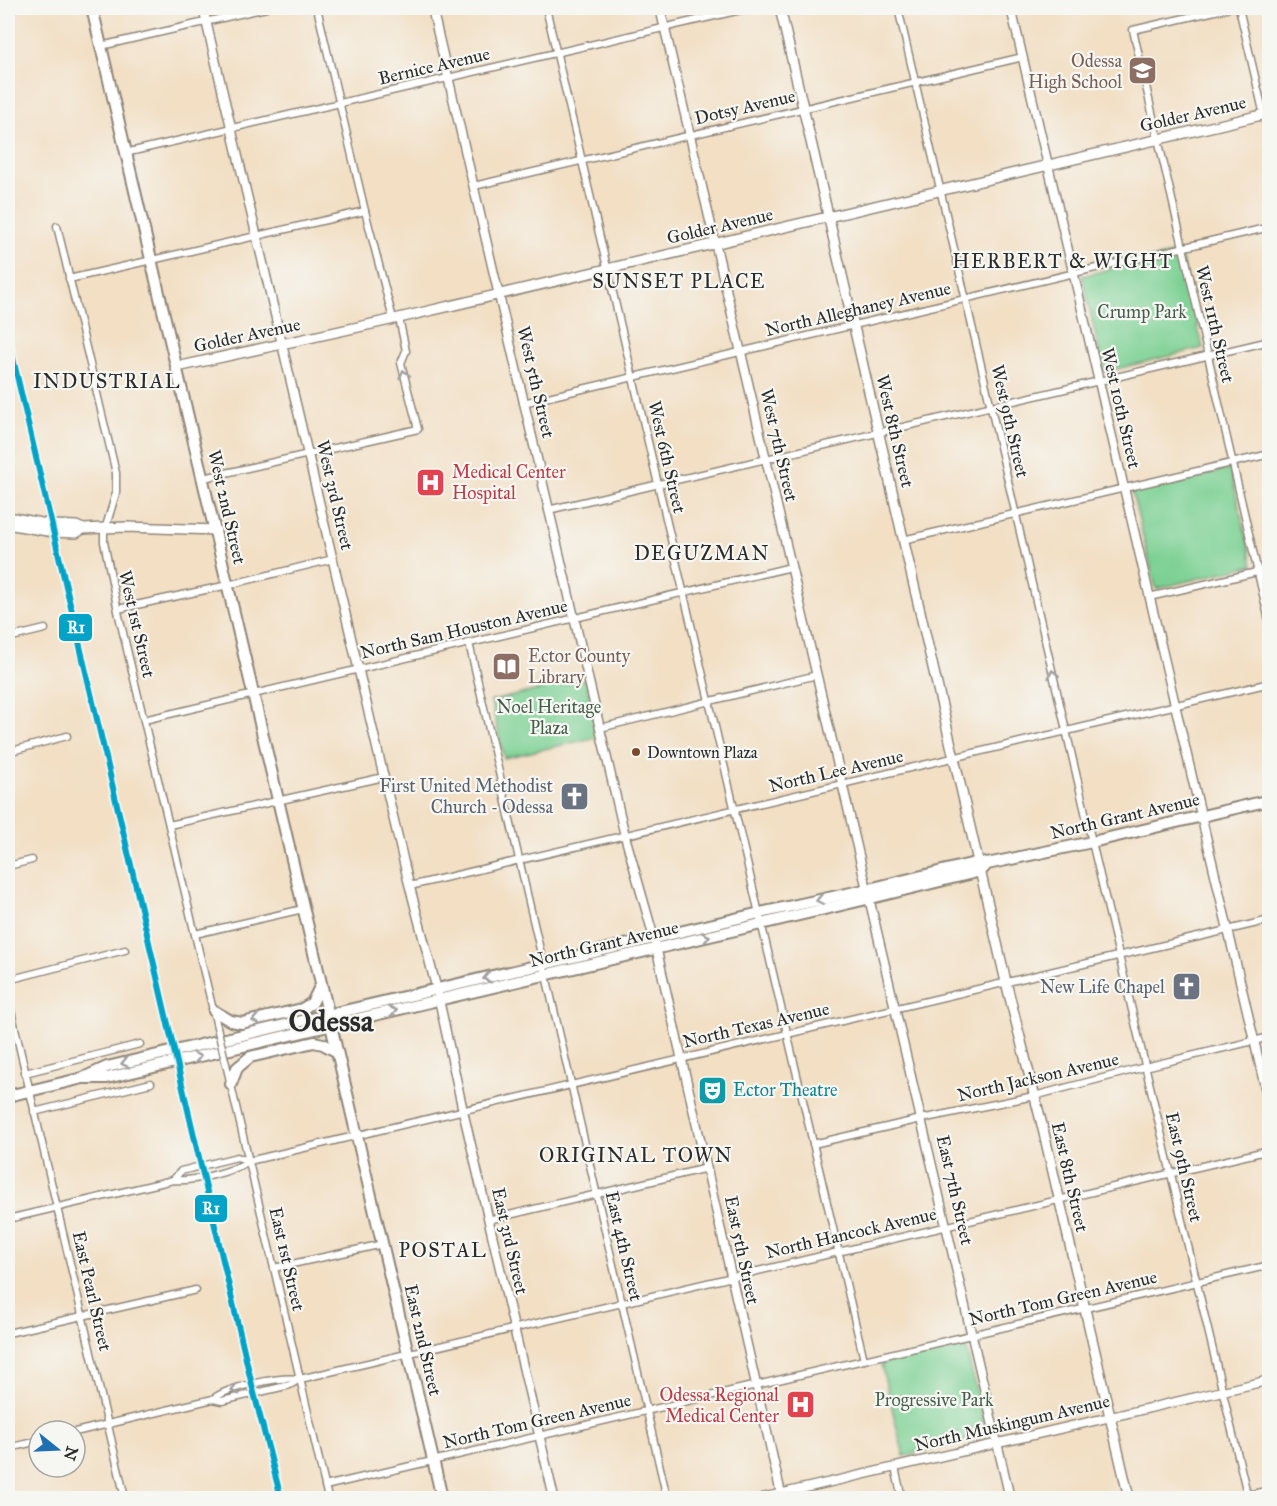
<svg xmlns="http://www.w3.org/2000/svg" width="1277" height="1506" font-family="'IM FELL Great Primer',serif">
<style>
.green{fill:#7bd093;stroke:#537e5f;stroke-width:1.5}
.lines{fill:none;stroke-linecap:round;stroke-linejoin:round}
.minor-casing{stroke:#8e8578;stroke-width:9}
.tertiary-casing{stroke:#8e8578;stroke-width:11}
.secondary-casing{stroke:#8e8578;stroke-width:12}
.primary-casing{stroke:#8e8578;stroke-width:14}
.minor{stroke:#fff;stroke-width:6}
.tertiary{stroke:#fff;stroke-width:8}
.secondary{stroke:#fff;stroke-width:9}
.primary{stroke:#fff;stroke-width:10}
.minor-bridge-casing{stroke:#8e8578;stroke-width:9;stroke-linecap:butt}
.minor-bridge{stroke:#fff;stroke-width:6}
.rail-1-casing{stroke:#f6f6f2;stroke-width:10}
.rail-1{stroke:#02a3c6;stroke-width:6}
.oneway{stroke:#a0a0a0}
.bus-dot{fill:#7a4b2a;stroke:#f6f6f2;stroke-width:2}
.labels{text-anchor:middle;stroke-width:4.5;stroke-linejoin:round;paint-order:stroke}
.bus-label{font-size:16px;fill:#2b2b2b;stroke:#f6f6f2;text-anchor:start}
.education-label{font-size:18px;fill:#785e54;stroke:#f6f6f2;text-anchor:end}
.street-label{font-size:18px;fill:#2b2b2b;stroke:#f6f6f2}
.park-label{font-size:18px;fill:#435d4a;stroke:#f6f6f2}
.health-label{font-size:18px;fill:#be3a42;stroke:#f6f6f2;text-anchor:start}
.worship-label{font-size:18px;fill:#5b616d;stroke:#f6f6f2;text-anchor:end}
.culture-label{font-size:18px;fill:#0d838f;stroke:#f6f6f2;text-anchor:start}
.neighbourhood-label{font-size:20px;letter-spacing:1.5px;fill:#2b2b2b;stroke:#f6f6f2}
.town-label{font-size:30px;font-weight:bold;fill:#2b2b2b;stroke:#f6f6f2}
.line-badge{stroke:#f6f6f2;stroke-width:2}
.badge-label{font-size:16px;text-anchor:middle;font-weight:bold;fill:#fff}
</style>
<rect width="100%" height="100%" fill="#f6f6f2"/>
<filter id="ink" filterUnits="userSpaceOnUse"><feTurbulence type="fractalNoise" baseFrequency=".0167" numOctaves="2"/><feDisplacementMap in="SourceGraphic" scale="12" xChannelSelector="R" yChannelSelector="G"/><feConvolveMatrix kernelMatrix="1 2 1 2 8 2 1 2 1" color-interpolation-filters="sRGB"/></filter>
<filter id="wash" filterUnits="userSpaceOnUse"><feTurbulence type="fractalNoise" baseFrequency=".008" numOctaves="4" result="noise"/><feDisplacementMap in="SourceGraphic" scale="24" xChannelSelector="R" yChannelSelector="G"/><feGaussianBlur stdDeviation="1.35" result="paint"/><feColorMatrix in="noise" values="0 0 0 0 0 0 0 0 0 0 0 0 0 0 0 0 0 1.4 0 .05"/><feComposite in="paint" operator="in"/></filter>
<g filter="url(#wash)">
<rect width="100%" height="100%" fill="#f2dfc4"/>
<!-- green -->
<g class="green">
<path d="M1180 252 1203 348 1104 372 1082 276Z"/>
<path d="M1230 469 1253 565 1156 589 1132 492Z"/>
<path d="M586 679 598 737 504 758 491 701Z"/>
<path d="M965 1343 987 1436 904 1456 881 1364Z"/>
</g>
</g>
<g filter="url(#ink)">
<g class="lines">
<defs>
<g id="minor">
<path d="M317 8 365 211 393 319"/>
<path d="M546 8 864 1360"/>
<path d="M898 8 1092 842 1248 1498"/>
<path d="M1228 8 1133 30 1270 625"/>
<path d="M1239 8 1270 141"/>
<path d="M101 46 266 8"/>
<path d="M125 153 749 8"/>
<path d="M474 186 1023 57"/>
<path d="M57 226 116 473V493L104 533V542L119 616 217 1027"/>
<path d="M69 279 365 211"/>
<path d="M523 403 1270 227"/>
<path d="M204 478 418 429 401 363 406 351 399 318"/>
<path d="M548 510 1270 341"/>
<path d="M903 540 1270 454"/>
<path d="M1149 597 1270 569"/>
<path d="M118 609 228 585 333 559"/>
<path d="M8 638 45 629"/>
<path d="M469 643 667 1498"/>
<path d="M144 720 791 567"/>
<path d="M600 728 817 675"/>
<path d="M8 752 67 736"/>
<path d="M169 825 384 777"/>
<path d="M8 866 32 860"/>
<path d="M410 886 1270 683"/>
<path d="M195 934 303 909"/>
<path d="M8 980 125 950"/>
<path d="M8 998 125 1498"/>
<path d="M226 1064 328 1498"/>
<path d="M25 1073 140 1044"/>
<path d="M34 1112 151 1083"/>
<path d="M813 1144 921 1119 1034 1096 1145 1067 1270 1037"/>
<path d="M173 1180 181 1171 237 1157 249 1161"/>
<path d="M8 1219 173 1180C193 1182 232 1172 249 1161L1270 920"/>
<path d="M488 1220 707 1168"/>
<path d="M274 1268 383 1244"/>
<path d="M8 1333 196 1290"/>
<path d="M213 1399C227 1387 280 1376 299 1379"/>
<path d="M75 1432 213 1399 222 1401 290 1385 300 1379 1270 1150"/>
<path d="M8 1448 39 1441"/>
<path d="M895 1468 902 1498"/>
<path d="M325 1486 1270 1265"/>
<path d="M1235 1498 1270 1490"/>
</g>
<g id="tertiary">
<path d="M203 8 408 880 437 990 463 1111 554 1498"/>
<path d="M432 8 625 836 654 938 782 1498"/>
<path d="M660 8 1010 1498"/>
<path d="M1011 8 1270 1108"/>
<path d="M762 1498 1270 1380"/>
</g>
<g id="secondary">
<path d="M780 8 1006 982 1043 1129 1129 1498"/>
<path d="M177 367 399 318 1270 113"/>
<path d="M8 520 14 518 52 525 76 526 83 529"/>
<path d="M8 522 13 525 53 532 76 533 83 529 126 527 216 530"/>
</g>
<g id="primary">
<path d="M92 8 442 1498"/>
<path d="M214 1011 231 1021 242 1023 302 1009 312 1003 321 985"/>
<path d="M83 1078 107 1067 760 913 869 889 979 862 987 864 1092 842 1270 800"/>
<path d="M231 1084 237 1068 250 1057 314 1042 323 1044 336 1051"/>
<path d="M8 1096 83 1078H107L871 898 981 871 987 864"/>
</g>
</defs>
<!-- minor casing -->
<use href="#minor" class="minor-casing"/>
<!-- tertiary casing -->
<use href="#tertiary" class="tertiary-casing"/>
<!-- secondary casing -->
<use href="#secondary" class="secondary-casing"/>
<!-- primary casing -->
<use href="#primary" class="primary-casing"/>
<!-- minor -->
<use href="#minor" class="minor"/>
<!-- tertiary -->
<use href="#tertiary" class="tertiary"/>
<!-- secondary -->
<use href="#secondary" class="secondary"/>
<!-- primary -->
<use href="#primary" class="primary"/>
<defs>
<path id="minor-bridge" d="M217 1027 226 1064"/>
</defs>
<!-- minor-bridge casing -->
<use href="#minor-bridge" class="minor-bridge-casing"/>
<!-- minor-bridge -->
<use href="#minor-bridge" class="minor-bridge"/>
<defs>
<path id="rail-1" d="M8 337 252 1385 281 1498"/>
</defs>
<!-- rail-1 casing -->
<use href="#rail-1" class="rail-1-casing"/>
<!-- rail-1 -->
<use href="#rail-1" class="rail-1"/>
</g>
<!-- one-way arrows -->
<defs><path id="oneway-chevron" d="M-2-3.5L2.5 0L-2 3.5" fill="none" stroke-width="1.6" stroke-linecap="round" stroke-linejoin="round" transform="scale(1.5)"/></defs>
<g class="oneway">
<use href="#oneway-chevron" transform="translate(404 374) rotate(-104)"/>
<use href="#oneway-chevron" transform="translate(1053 674) rotate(-103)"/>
<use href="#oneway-chevron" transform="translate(820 900) rotate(168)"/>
<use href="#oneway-chevron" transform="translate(706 937) rotate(-13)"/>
<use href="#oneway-chevron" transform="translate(487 978) rotate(167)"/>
<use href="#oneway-chevron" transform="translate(393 1011) rotate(-13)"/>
<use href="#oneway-chevron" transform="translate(256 1020) rotate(167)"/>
<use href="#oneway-chevron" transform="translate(197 1057) rotate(-13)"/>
<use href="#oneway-chevron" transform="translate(125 1063) rotate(167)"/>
<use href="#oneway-chevron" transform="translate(235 1390) rotate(166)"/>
</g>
</g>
<!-- icons -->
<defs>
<symbol id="school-square" viewBox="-11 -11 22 22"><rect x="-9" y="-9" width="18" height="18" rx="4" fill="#8d6e63" stroke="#f6f6f2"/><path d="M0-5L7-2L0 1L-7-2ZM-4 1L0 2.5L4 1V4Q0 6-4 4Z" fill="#fff"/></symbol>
<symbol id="hospital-square" viewBox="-11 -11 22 22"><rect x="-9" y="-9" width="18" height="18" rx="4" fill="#e0444e" stroke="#f6f6f2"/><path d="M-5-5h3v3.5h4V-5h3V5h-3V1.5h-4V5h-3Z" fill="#fff"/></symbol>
<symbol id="library-square" viewBox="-11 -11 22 22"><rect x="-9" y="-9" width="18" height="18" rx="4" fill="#8d6e63" stroke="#f6f6f2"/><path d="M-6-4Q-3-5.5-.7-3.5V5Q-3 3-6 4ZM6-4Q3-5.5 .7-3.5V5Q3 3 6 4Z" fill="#fff"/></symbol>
<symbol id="church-square" viewBox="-11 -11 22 22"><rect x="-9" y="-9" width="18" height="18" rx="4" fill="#6b7280" stroke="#f6f6f2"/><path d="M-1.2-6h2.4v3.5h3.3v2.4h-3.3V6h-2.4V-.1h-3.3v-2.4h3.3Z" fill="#fff"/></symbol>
<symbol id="theatre-square" viewBox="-11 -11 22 22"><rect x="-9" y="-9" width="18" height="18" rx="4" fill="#0f9aa8" stroke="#f6f6f2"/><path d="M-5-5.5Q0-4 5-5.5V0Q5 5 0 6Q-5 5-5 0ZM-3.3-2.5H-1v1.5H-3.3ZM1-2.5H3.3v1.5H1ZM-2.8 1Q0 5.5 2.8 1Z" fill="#fff"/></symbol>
</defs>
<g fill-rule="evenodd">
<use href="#school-square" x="1126" y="54" width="33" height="33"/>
<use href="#hospital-square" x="414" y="466" width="33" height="33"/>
<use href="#library-square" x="490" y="650" width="33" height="33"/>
<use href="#church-square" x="558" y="780" width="33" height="33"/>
<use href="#church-square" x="1170" y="970" width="33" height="33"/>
<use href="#theatre-square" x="696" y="1074" width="33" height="33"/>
<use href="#hospital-square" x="784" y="1388" width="33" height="33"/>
</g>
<!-- markers -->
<circle class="bus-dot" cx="636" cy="752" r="5"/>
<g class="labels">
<!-- bus labels -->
<g class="bus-label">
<text x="647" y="758">Downtown Plaza</text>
</g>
<!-- education labels -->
<g class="education-label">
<text x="1122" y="67">Odessa<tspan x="1122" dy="21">High School</tspan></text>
<text x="528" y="662" text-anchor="start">Ector County<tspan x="528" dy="21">Library</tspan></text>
</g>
<!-- street labels -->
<g class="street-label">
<text transform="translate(434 66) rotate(-13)" y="6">Bernice Avenue</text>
<text transform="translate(745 107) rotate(-13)" y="6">Dotsy Avenue</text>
<text transform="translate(1193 114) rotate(-13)" y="6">Golder Avenue</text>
<text transform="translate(720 226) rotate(-13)" y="6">Golder Avenue</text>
<text transform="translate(858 309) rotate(-13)" y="6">North Alleghaney Avenue</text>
<text transform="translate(1215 324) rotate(77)" y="6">West 11th Street</text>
<text transform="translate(247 335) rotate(-12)" y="6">Golder Avenue</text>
<text transform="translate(536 382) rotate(77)" y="6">West 5th Street</text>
<text transform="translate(1121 408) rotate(77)" y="6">West 10th Street</text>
<text transform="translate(1010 421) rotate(77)" y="6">West 9th Street</text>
<text transform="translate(895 431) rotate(77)" y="6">West 8th Street</text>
<text transform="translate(779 445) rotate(77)" y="6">West 7th Street</text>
<text transform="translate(667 457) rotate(77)" y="6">West 6th Street</text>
<text transform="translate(335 495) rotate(77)" y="6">West 3rd Street</text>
<text transform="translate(227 507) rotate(77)" y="6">West 2nd Street</text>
<text transform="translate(137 624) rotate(77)" y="6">West 1st Street</text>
<text transform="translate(464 629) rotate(-13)" y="6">North Sam Houston Avenue</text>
<text transform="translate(836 771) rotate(-13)" y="6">North Lee Avenue</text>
<text transform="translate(1125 816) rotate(-13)" y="6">North Grant Avenue</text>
<text transform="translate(604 944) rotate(-13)" y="6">North Grant Avenue</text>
<text transform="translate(756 1025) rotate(-13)" y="6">North Texas Avenue</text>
<text transform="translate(1038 1077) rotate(-13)" y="6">North Jackson Avenue</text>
<text transform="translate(1184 1167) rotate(77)" y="6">East 9th Street</text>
<text transform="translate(1070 1177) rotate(77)" y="6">East 8th Street</text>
<text transform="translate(955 1190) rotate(77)" y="6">East 7th Street</text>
<text transform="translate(851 1233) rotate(-13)" y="6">North Hancock Avenue</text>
<text transform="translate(510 1241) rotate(77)" y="6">East 3rd Street</text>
<text transform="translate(624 1246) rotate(77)" y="6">East 4th Street</text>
<text transform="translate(742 1250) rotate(78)" y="6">East 5th Street</text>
<text transform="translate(287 1259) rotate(77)" y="6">East 1st Street</text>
<text transform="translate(92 1291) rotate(77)" y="6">East Pearl Street</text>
<text transform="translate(1063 1298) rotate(-13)" y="6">North Tom Green Avenue</text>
<text transform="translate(423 1340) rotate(77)" y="6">East 2nd Street</text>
<text transform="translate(537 1421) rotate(-13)" y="6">North Tom Green Avenue</text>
<text transform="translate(1012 1423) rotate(-13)" y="6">North Muskingum Avenue</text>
</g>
<!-- park labels -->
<g class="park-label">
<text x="1142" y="318">Crump Park</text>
<text x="549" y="713">Noel Heritage<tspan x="549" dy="21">Plaza</tspan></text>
<text x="934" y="1406">Progressive Park</text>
</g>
<!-- health labels -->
<g class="health-label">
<text x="452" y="478">Medical Center<tspan x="452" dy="21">Hospital</tspan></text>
<text x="779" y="1401" text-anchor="end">Odessa Regional<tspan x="779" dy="21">Medical Center</tspan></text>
</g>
<!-- worship labels -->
<g class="worship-label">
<text x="553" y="792">First United Methodist<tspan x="553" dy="21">Church - Odessa</tspan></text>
<text x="1165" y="993">New Life Chapel</text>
</g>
<!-- culture labels -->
<g class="culture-label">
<text x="733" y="1096">Ector Theatre</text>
</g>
<!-- neighbourhood labels -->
<g class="neighbourhood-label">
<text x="1063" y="268">HERBERT &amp; WIGHT</text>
<text x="679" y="288">SUNSET PLACE</text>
<text x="107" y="388">INDUSTRIAL</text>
<text x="702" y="560">DEGUZMAN</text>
<text x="636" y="1162">ORIGINAL TOWN</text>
<text x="443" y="1257">POSTAL</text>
</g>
<!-- town labels -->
<g class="town-label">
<text x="331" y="1031">Odessa</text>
</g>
</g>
<g class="line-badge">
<rect x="58" y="613" width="35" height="29" rx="6" fill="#02a3c6"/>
<rect x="194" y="1194" width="34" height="29" rx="6" fill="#02a3c6"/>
</g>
<g class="badge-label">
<text x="76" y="633">R1</text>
<text x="211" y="1214">R1</text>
</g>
<!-- margin -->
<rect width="1277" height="1506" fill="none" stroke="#f6f6f2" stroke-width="30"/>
<!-- north arrow -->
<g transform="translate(57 1449) rotate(108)"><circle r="28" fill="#f6f6f2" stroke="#a5a5a2" stroke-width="1.5"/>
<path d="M0-4.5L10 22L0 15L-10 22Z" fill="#1f6fb2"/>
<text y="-9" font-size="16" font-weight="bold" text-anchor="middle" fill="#2b2b2b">N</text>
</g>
</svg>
